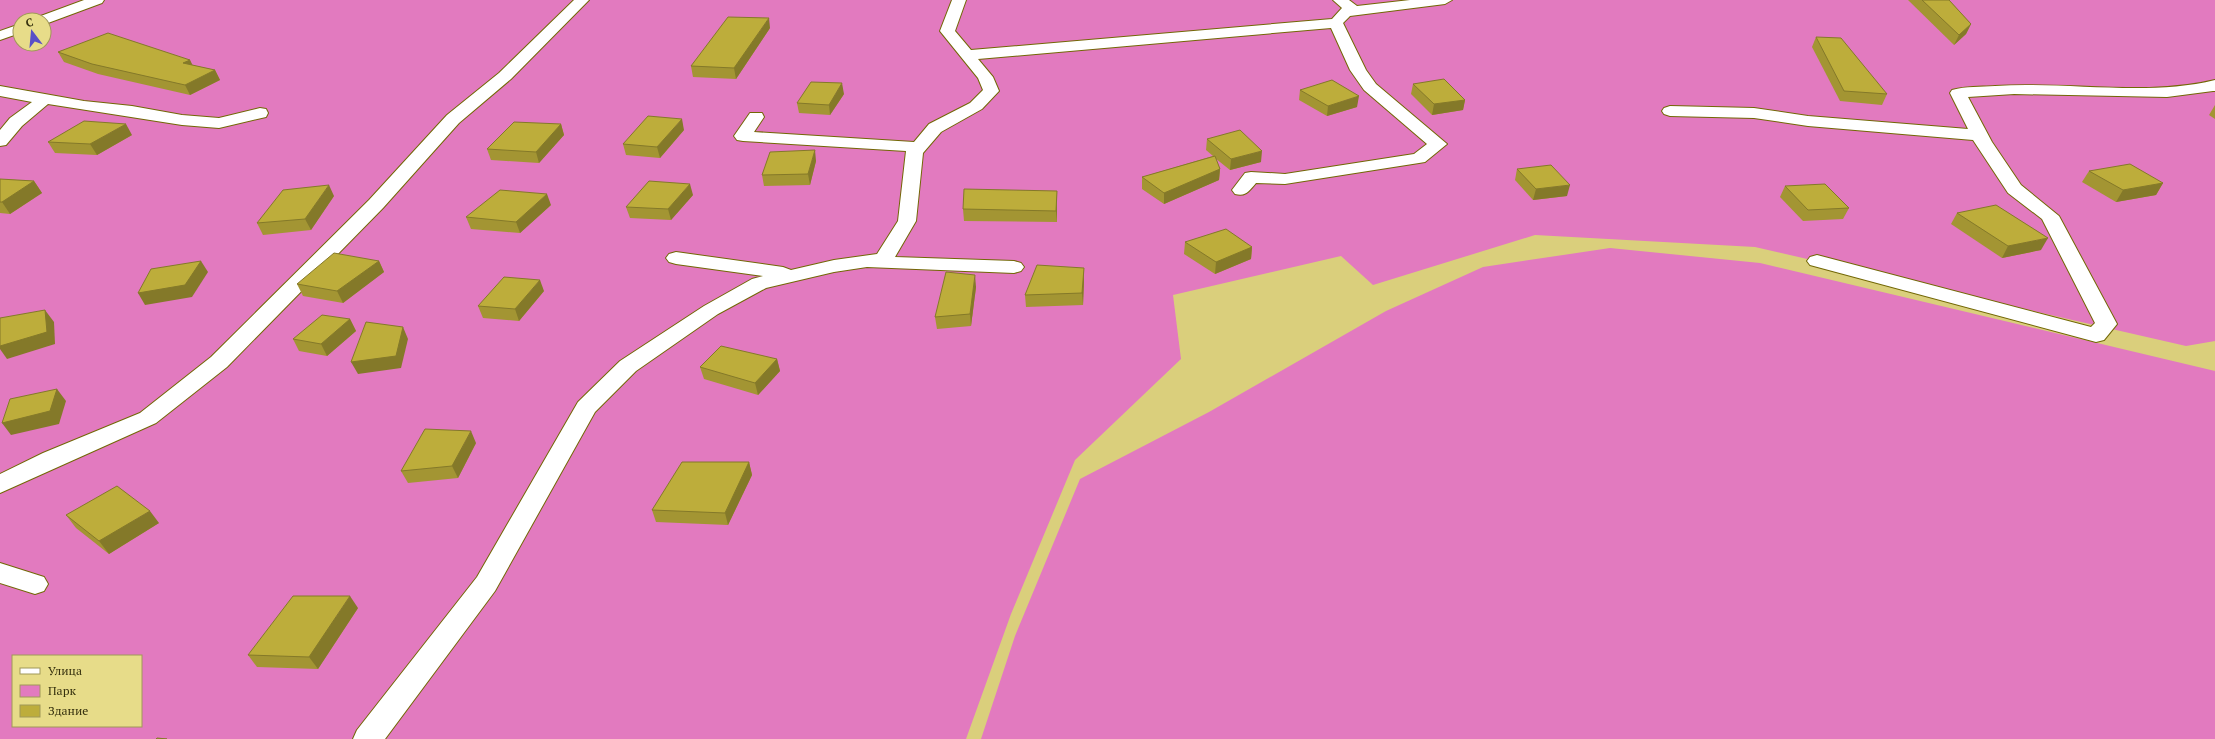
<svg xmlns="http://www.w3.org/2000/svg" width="2215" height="739" font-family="'PT Serif',serif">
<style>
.green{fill:#e27abf;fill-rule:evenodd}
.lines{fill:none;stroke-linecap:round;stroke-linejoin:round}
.minor-casing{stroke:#726705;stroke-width:2}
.minor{fill:#fff;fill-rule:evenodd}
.wall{fill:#a39533}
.shaded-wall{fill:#847929}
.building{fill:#bdad3b;stroke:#847929}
</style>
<rect width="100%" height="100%" fill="#dacf7c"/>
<!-- green -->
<g class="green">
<path d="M0 0H2215V341L2186 346 1755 247 1535 235 1373 285 1341 256 1173 295 1181 359 1075 460 1011 614 966 739H0ZM20 20H44V44H20ZM13 656H141V726H13Z"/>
<path d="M1610 248 1760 263 2215 371V739H981L1015 636 1080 479 1209 412 1386 311 1483 267Z"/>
</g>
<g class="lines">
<defs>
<g id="minor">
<path d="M84 0H104L102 3 48 23 44 24V20H36L38 17Z"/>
<path d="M574 0H589L511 79 459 123 383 208 227 367 156 423 0 493V474L43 453 140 413 211 357 369 200 447 115 499 73Z"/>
<path d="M952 0H966L955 31 971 50 1332 19 1342 8 1333 0H1349L1357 6 1410 0H1452L1445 4 1350 16 1343 23 1366 70 1376 84 1447 144 1425 162 1419 163 1285 184 1256 183C1249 191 1246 197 1235 194L1232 190 1245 173 1251 172 1285 174 1414 154 1427 144 1364 90 1350 70 1331 28 978 59 993 77 999 91 982 109 941 132 923 153 916 221 895 257 1014 261 1021 263 1024 267 1021 271 1014 273 867 267 834 272 766 288 718 314 636 371 595 412 495 591 385 739H353L357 730 477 577 578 402 620 361 704 306 752 279 763 276 676 264 669 262 666 258 669 254 676 252 783 267 791 270 834 260 877 254 898 221 906 151 743 141 737 140 734 136 750 113H762L764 117 754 132 914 142 929 124 970 103 983 90 978 78 940 31Z"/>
<path d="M20 24V33L0 40V31Z"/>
<path d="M2215 80V91H2213L2167 97 2014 94 1968 97 1992 142 2021 185 2059 216 2117 324 2104 340 2096 342 1810 265 1807 261 1810 257 1817 255 2091 327 2095 323 2042 219 2008 193 1973 140 1808 126 1754 118 1670 116 1664 114 1662 111 1664 108 1670 106 1754 108 1808 116 1968 129 1950 93 1952 90C1966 86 1981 87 1995 86 2065 81 2147 97 2215 80Z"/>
<path d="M0 86 84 101 132 106 182 115 219 118 260 108 266 109 268 113 266 117 219 128 182 125 48 104 22 126 6 145 0 146V130L10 118 32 102 0 96Z"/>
<path d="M0 563 44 577 48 584 44 591 35 594 0 583Z"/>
</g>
</defs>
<!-- minor casing -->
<use href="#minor" class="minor-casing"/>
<!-- minor -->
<use href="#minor" class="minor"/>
</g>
<!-- wall -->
<g class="wall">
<path d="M1908 0H1949L1971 24 1966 34 1954 45Z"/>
<path d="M770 28 736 79 693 77 691 66Z"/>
<path d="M1816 37 1887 94 1882 105 1840 101 1812 47Z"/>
<path d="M58 52 190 60 192 65 215 70 220 80 190 95 98 74 64 62Z"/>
<path d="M1413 84 1465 100 1463 110 1432 115 1411 94Z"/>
<path d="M1300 90 1357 107 1327 116 1299 100Z"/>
<path d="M844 94 830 115 799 113 797 103Z"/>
<path d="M2215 105V119L2209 115Z"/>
<path d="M561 124 564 135 539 163 491 160 487 149Z"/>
<path d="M684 130 660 158 626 155 623 144Z"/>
<path d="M132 135 97 155 55 153 48 142Z"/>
<path d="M1207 139 1261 162 1230 170 1215 158 1220 169 1219 180 1164 204 1142 189V177L1213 156 1206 150Z"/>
<path d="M816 161 810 185 764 186 762 175Z"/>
<path d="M1517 169 1567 196 1533 200 1515 180Z"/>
<path d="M2089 171 2163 183 2156 195 2116 202 2082 182Z"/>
<path d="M0 179 34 181 42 193 10 214 0 213Z"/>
<path d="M1785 186 1849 208 1843 219 1803 221 1780 197Z"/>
<path d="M1057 191V222L964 221 963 209Z"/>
<path d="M693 195 671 220 630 218 626 207Z"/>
<path d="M334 196 311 230 263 235 257 223Z"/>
<path d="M551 205 520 233 471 229 466 217Z"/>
<path d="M1957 213 2041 250 2002 258 1951 224Z"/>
<path d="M1185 242 1252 247 1251 259 1215 274 1184 254Z"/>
<path d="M379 261 384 272 343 303 303 296 297 284Z"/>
<path d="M1084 268V280L1083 305 1026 307 1025 295Z"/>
<path d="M976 287 971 326 937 329 935 317Z"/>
<path d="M544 291 519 321 483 318 478 306Z"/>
<path d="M350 319 356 331 327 356 299 351 293 339Z"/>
<path d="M777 359 780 371 758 395 704 379 700 367Z"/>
<path d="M476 443 458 478 408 483 401 471Z"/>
<path d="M749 462 752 475 728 525 656 522 652 510Z"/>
<path d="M66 515 159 523 109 554 76 528Z"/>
<path d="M358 608 318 669 257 667 248 655Z"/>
</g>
<!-- shaded-wall -->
<g class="shaded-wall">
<path d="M769 18 770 28 736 79 734 68Z"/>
<path d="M1971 24 1966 34 1954 45 1959 35Z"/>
<path d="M190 60 195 70 183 63Z"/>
<path d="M215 70 220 80 190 95 185 85Z"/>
<path d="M842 83 844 94 830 115 829 105Z"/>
<path d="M1359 96 1357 107 1327 116 1328 106Z"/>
<path d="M1465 100 1463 110 1432 115 1434 104Z"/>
<path d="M682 119 684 130 660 158 657 147Z"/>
<path d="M126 124 132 135 97 155 90 144Z"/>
<path d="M561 124 564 135 539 163 536 152Z"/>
<path d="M815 150 816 161 810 185 808 174Z"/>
<path d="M1262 151 1261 162 1230 170 1231 159Z"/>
<path d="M1220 169 1219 180 1164 204V193Z"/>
<path d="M34 181 42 193 10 214 2 202Z"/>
<path d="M2163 183 2156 195 2116 202 2123 190Z"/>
<path d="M690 184 693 195 671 220 668 209Z"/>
<path d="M329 185 334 196 311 230 305 219Z"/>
<path d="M1570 185 1567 196 1533 200 1536 189Z"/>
<path d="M1057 191V222L1056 211Z"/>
<path d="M547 194 551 205 520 233 516 222Z"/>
<path d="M2048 238 2041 250 2002 258 2008 246Z"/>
<path d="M1252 247 1251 259 1215 274 1216 262Z"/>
<path d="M201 261 208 272 192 297 145 305 138 293Z"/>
<path d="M379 261 384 272 343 303 337 291Z"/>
<path d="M1084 268V280L1083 305 1082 293Z"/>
<path d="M975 275 976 287 971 326 970 314Z"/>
<path d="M540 280 544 291 519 321 515 309Z"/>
<path d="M45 310 54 322 55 344 7 359 0 349V346Z"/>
<path d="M350 319 356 331 327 356 321 344Z"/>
<path d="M403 327 408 339 401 368 358 374 351 362Z"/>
<path d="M777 359 780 371 758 395 755 383Z"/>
<path d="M57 389 66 401 59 424 11 435 2 423Z"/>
<path d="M471 431 476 443 458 478 452 466Z"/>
<path d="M749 462 752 475 728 525 725 513Z"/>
<path d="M150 511 159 523 109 554 99 541Z"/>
<path d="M350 596 358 608 318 669 309 657Z"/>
</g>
<!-- building -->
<g class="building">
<path d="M1922 0H1949L1971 24 1959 35Z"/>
<path d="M728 17 769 18 734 68 691 66Z"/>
<path d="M108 33 190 60 183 63 215 70 185 85 92 64 58 52Z"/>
<path d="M1816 37 1841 38 1887 94 1844 91Z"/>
<path d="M1444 79 1465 100 1434 104 1413 84Z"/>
<path d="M1332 80 1359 96 1328 106 1300 90Z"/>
<path d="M811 82 842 83 829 105 797 103Z"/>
<path d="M648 116 682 119 657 147 623 144Z"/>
<path d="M84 121 126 124 90 144 48 142Z"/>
<path d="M514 122 561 124 536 152 487 149Z"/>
<path d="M1240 130 1262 151 1231 159 1207 139Z"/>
<path d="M815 150 808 174 762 175 770 152Z"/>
<path d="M1215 156 1220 169 1164 193 1142 177Z"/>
<path d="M2130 164 2163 183 2123 190 2089 171Z"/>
<path d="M1551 165 1570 185 1536 189 1517 169Z"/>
<path d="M0 179 34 181 2 202H0Z"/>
<path d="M649 181 690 184 668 209 626 207Z"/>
<path d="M1825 184 1849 208 1808 210 1785 186Z"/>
<path d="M329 185 305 219 257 223 283 190Z"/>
<path d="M964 189 1057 191 1056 211 963 209Z"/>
<path d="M500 190 547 194 516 222 466 217Z"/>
<path d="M1996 205 2048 238 2008 246 1957 213Z"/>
<path d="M1226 229 1252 247 1216 262 1185 242Z"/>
<path d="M334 253 379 261 337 291 297 284Z"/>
<path d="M201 261 185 285 138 293 151 269Z"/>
<path d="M1037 265 1084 268 1082 293 1025 295Z"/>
<path d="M946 272 975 275 970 314 935 317Z"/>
<path d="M504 277 540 280 515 309 478 306Z"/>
<path d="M45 310 47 332 0 346V318Z"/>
<path d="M322 315 350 319 321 344 293 339Z"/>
<path d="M366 322 403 327 396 356 351 362Z"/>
<path d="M721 346 777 359 755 383 700 367Z"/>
<path d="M57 389 50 411 2 423 10 399Z"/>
<path d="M425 429 471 431 452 466 401 471Z"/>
<path d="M682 462H749L725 513 652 510Z"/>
<path d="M117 486 150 511 99 541 66 515Z"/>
<path d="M293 596H350L309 657 248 655Z"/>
<path d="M157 738 167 739H156Z"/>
</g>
<!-- legend -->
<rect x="12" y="655" width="130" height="72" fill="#e7dc89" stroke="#a09858"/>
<rect x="20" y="668" width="20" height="6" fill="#ffffff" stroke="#a09858"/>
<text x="48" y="675" font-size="12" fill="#36310e">Улица</text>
<rect x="20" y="685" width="20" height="12" fill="#e27abf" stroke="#a09858"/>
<text x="48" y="695" font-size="12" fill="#36310e">Парк</text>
<rect x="20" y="705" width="20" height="12" fill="#bdad3b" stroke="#a09858"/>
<text x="48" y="715" font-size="12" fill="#36310e">Здание</text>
<!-- north arrow -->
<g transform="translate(32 32) rotate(344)"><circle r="19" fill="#e7dc89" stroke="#a09858"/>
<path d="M0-3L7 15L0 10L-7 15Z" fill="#594fc7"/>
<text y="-6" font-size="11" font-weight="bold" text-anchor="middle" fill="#36310e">С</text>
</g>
</svg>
